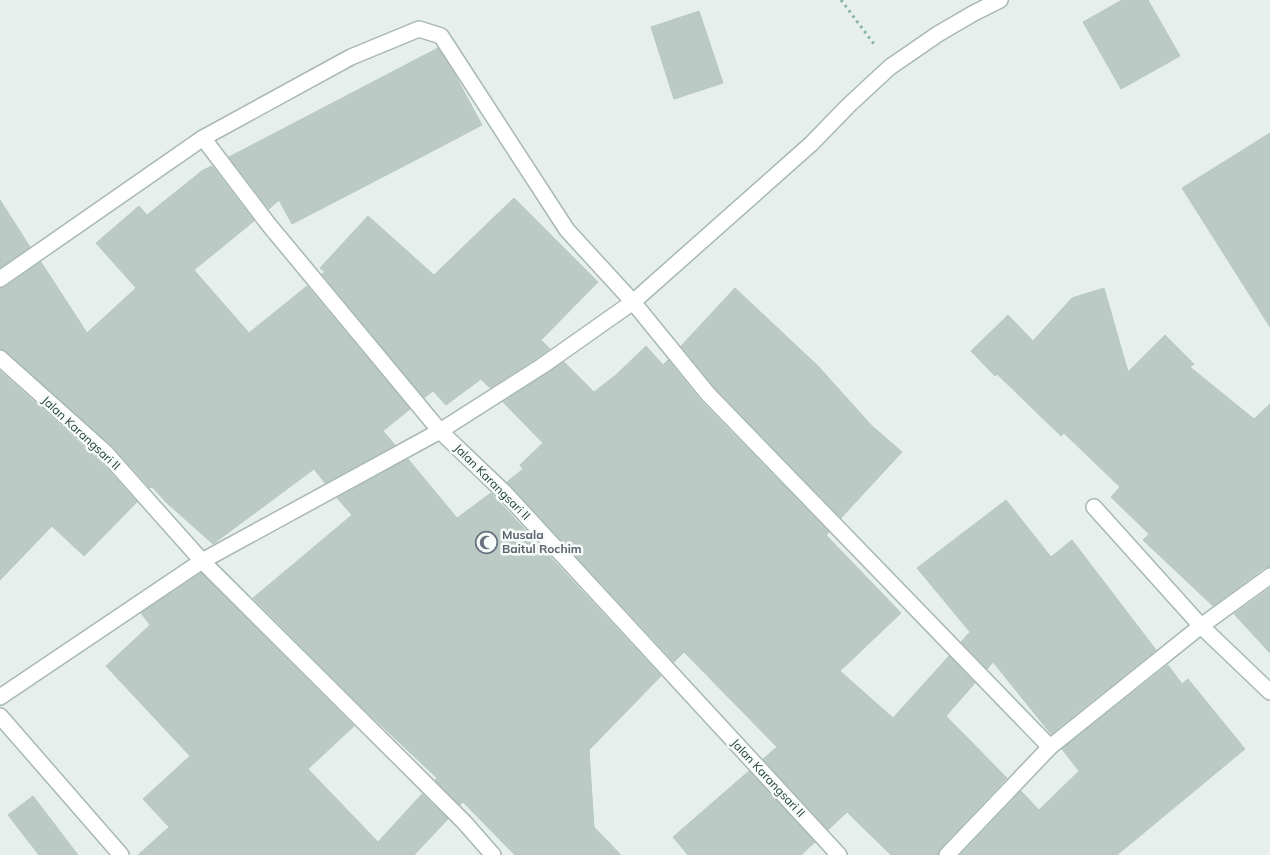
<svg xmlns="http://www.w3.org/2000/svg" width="1270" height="855" font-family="Mulish,sans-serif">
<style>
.building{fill:#bbcac4;stroke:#b8c9c2}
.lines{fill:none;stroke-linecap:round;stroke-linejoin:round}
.minor-casing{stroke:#a8b8b2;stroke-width:18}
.path{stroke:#86b3a5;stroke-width:3;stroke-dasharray:2.5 4;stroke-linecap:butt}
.minor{stroke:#fff;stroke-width:15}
.labels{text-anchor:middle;stroke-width:5;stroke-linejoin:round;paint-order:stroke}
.street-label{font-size:12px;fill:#24423a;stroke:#f7fbf9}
.worship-label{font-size:12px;font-weight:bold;fill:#5b616d;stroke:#f7fbf9;text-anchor:start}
</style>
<rect width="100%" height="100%" fill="#e6efeb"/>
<!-- building -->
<g class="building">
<path d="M1122 0H1148L1180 56 1121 89 1083 22Z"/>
<path d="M699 11 723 83 674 99 651 27Z"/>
<path d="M438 48 454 73 482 125 423 156 292 224 279 200 269 209 229 157Z"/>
<path d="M1270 133V327L1182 188Z"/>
<path d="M212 166 254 221 194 270 249 333 307 286 410 409 383 431 395 445 325 483 314 469 213 544 168 504 152 487 150 488 111 445 6 351 0 349V288L5 287 41 262 87 333 136 288 96 243 139 206 147 215 203 170Z"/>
<path d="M514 198 598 282 541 340 550 349 537 358 490 388 481 379 446 405 433 391 424 398 322 274 325 272 320 268 368 216 434 275Z"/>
<path d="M0 200 30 247 0 268Z"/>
<path d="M735 288 818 366 871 425 902 452 841 518 715 388 681 346Z"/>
<path d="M1104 288 1128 372 1165 335 1194 364 1190 367 1254 419 1270 404V567L1264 568 1213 606 1143 540 1149 534 1111 497 1120 487 1064 433 1061 436 997 374 995 376 971 351 1008 315 1033 341 1072 298Z"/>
<path d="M646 346 663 365 668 360 701 401 829 532 826 535 901 613 840 671 893 718 949 656 975 683 946 716 1007 778 940 849 938 855H891L847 812 828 830 763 759 777 747 684 652 674 662 507 482 523 469 520 465 543 443 503 402 564 362 594 392 616 375Z"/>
<path d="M0 371 98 459 137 502 84 556 52 526 0 580Z"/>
<path d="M408 459 457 518 491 493 661 676 589 750 594 827 621 855H515L463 802 460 805 435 780 437 778 368 713 253 598 352 515 337 498Z"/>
<path d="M1006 500 1051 557 1072 540 1156 650 1051 734 993 662 987 669 961 642 970 632 917 568Z"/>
<path d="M201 573 354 726 308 769 378 842 422 794 448 819 414 855H138L169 827 143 799 190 756 106 666 150 625 141 613Z"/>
<path d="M1270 588V653L1234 614Z"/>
<path d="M1168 665 1182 684 1188 679 1245 749 1117 855H960L1021 791 1039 810 1079 771 1062 749Z"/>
<path d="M749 771 815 842 801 855H688L673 837Z"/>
<path d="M33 796 78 855H39L8 815Z"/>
</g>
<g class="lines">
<defs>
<g id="minor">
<path d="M203 138 269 225 440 431 505 493 839 855"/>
<path d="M0 279 203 138 351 57 419 29 441 36 567 230 633 302 708 394 1050 747"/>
<path d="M0 358 105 452 202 561 464 822 493 855"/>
<path d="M1094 507 1201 626 1270 692"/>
<path d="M0 697 202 561 440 431 542 366 633 302 811 144 849 105 890 67 938 34 974 13 1000 0"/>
<path d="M0 716 121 855"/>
<path d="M947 855 1050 747 1201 626 1270 576"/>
</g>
</defs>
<!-- minor casing -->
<use href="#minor" class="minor-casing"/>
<!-- path -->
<path class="path" d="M841 0 874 44"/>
<!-- minor -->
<use href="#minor" class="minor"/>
</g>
<!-- icons -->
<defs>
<symbol id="mosque-ring" viewBox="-11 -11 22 22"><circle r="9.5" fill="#f7fbf9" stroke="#6b7280" stroke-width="1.5"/><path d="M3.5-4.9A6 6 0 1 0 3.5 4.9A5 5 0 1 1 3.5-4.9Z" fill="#6b7280"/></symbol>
</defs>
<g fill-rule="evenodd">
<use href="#mosque-ring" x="474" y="530" width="25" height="25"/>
</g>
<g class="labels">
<!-- street labels -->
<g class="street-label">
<text transform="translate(81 433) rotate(43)" y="4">Jalan Karangsari II</text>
<text transform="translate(492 482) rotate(45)" y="4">Jalan Karangsari II</text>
<text transform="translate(768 778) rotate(47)" y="4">Jalan Karangsari II</text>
</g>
<!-- worship labels -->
<g class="worship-label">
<text x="502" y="539">Musala<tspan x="502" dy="14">Baitul Rochim</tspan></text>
</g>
</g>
</svg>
